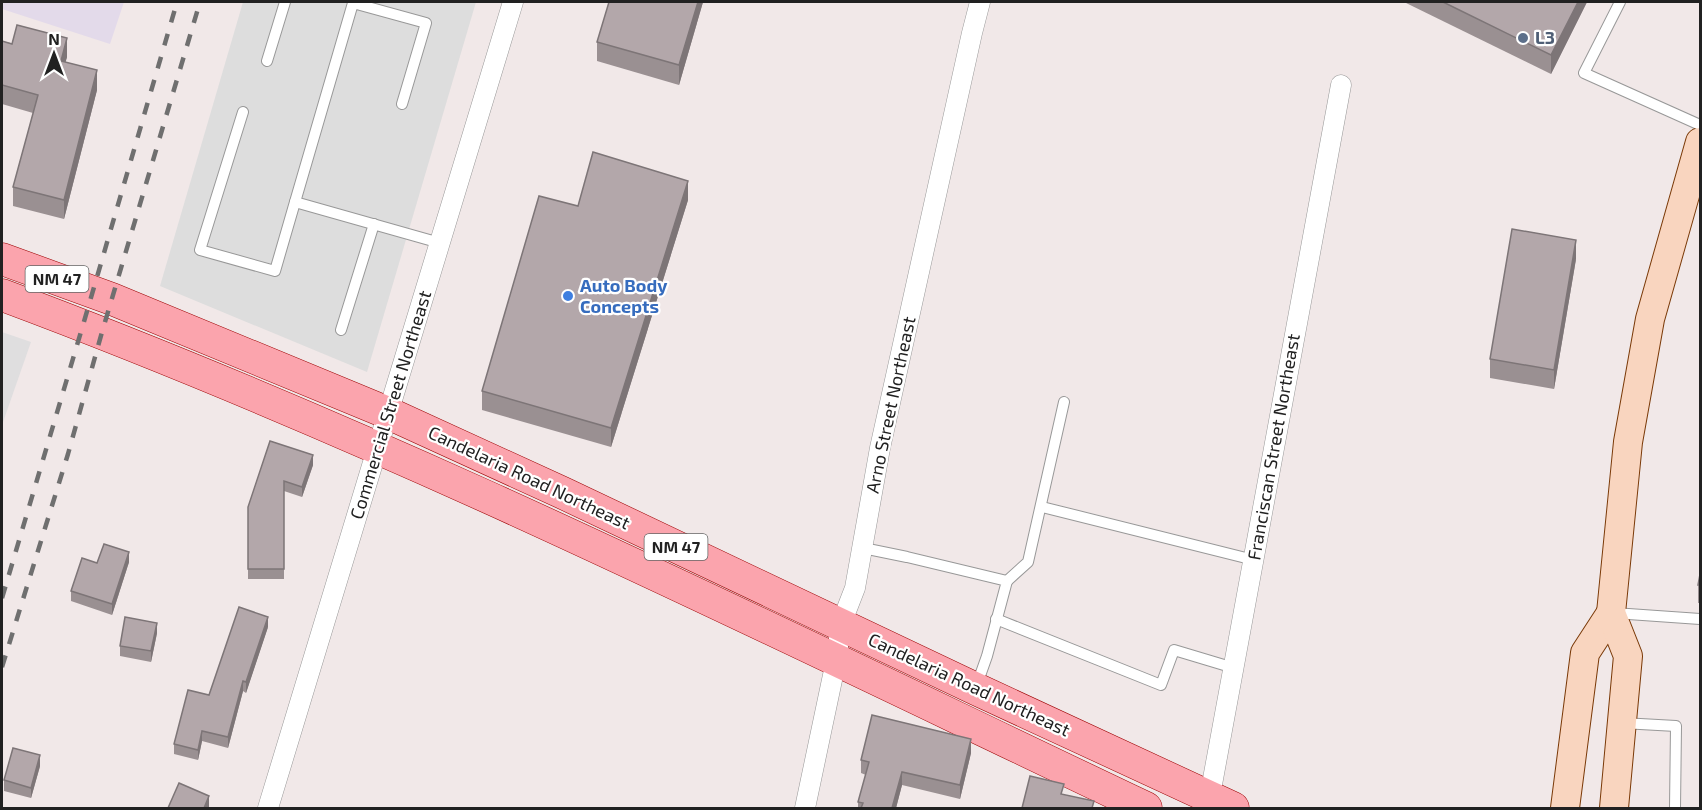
<svg xmlns="http://www.w3.org/2000/svg" width="1702" height="810" font-family="'Exo 2',sans-serif">
<style>
.residential{fill:#dfdedf}
.industrial{fill:#e3daea}
.parking{fill:#ddd}
.lines{fill:none;stroke-linecap:round;stroke-linejoin:round}
.lane-casing{stroke:#989898;stroke-width:12}
.street-casing{stroke:#989898;stroke-width:21}
.secondary-casing{stroke:#7a3907;stroke-width:30}
.primary-casing{stroke:#9c0303;stroke-width:33}
.lane{stroke:#fff;stroke-width:10}
.street{stroke:#fff;stroke-width:20}
.secondary{stroke:#f9d5bf;stroke-width:28}
.primary{stroke:#fba4ad;stroke-width:32}
.rail{stroke:#6f6f6f;stroke-width:4.5;stroke-dasharray:12 12;stroke-linecap:butt}
.wall{fill:#9a9092}
.shaded-wall{fill:#7d7577}
.building{fill:#b3a7aa;stroke:#7d7577;stroke-width:1.5}
.service-dot{fill:#5c6f8a;stroke:#fff;stroke-width:2}
.shop-dot{fill:#3f7fe0;stroke:#fff;stroke-width:2}
.labels{text-anchor:middle;stroke-width:4.5;stroke-linejoin:round;paint-order:stroke}
.shield{fill:#fff;stroke:#646464;stroke-width:1.5}
.shield-label{font-size:16px;font-weight:bold;fill:#212121}
.service-label{font-size:18px;font-weight:bold;fill:#4e5e75;stroke:#fff;text-anchor:start}
.shop-label{font-size:18px;font-weight:bold;fill:#366cbe;stroke:#fff;text-anchor:start}
.street-label{font-size:18px;fill:#212121;stroke:#fff}
</style>
<rect width="100%" height="100%" fill="#f1e8e8"/>
<!-- residential -->
<path class="residential" d="M2 332 31 342 2 425Z"/>
<!-- industrial -->
<path class="industrial" d="M2 2H124L110 44 2 9Z"/>
<!-- parking -->
<path class="parking" d="M243 2H476L367 372 160 286Z"/>
<g class="lines">
<defs>
<g id="lane">
<path d="M1620 2 1584 73 1700 125"/>
<path d="M267 61 285 2"/>
<path d="M402 104 426 23 353 3 295 202 440 243"/>
<path d="M243 112 200 250 275 271 295 202"/>
<path d="M341 330 374 224"/>
<path d="M1042 507 1254 560"/>
<path d="M863 548 907 557 1007 581 987 656 976 687"/>
<path d="M1007 581 1028 562 1064 402"/>
<path d="M1614 613 1700 619"/>
<path d="M996 619 1161 685 1174 650 1234 668"/>
<path d="M1622 723 1676 726 1675 808"/>
</g>
<g id="street">
<path d="M1208 806 1341 85"/>
<path d="M268 808 513 2"/>
<path d="M805 808 836 661 841 624 855 588 880 448 972 33 980 2"/>
</g>
<g id="secondary">
<path d="M1565 808 1585 653 1611 613"/>
<path d="M1614 808 1628 656 1611 613 1628 442 1650 319 1700 142"/>
</g>
<g id="primary">
<path d="M2 259 112 299 388 413 563 493 976 689 1233 808"/>
<path d="M2 295C394 441 769 629 1146 808"/>
</g>
</defs>
<!-- lane casing -->
<use href="#lane" class="lane-casing"/>
<!-- street casing -->
<use href="#street" class="street-casing"/>
<!-- secondary casing -->
<use href="#secondary" class="secondary-casing"/>
<!-- primary casing -->
<use href="#primary" class="primary-casing"/>
<!-- lane -->
<use href="#lane" class="lane"/>
<!-- street -->
<use href="#street" class="street"/>
<!-- secondary -->
<use href="#secondary" class="secondary"/>
<!-- primary -->
<use href="#primary" class="primary"/>
<!-- rail -->
<g class="rail">
<path d="M2 598 83 325 177 2"/>
<path d="M2 667 68 454 102 332 200 2"/>
</g>
</g>
<!-- wall -->
<g class="wall">
<path d="M703 2 679 85 597 61V42Z"/>
<path d="M1404 2H1587L1551 74Z"/>
<path d="M2 41 67 57 65 62 97 90 64 219 13 206V187L33 113 2 104Z"/>
<path d="M688 200 611 447 482 410V391L578 206Z"/>
<path d="M1576 259 1554 389 1490 378V359Z"/>
<path d="M270 441 313 465 302 497 284 491V579H248V507Z"/>
<path d="M129 562 112 615 71 601V591L97 563Z"/>
<path d="M1701 569V603H1698V585Z"/>
<path d="M268 627 246 693 243 691 228 748 202 741 198 760 174 754V744L209 695Z"/>
<path d="M157 633 151 662 120 656V646Z"/>
<path d="M971 753 960 799 902 785 896 808H858V802L866 775 861 773V760Z"/>
<path d="M40 766 31 798 4 791V780Z"/>
</g>
<!-- shaded-wall -->
<g class="shaded-wall">
<path d="M698 2H703L679 85V65Z"/>
<path d="M1578 2H1587L1551 74V55Z"/>
<path d="M67 38V57L61 80V61Z"/>
<path d="M97 70V90L64 219V200Z"/>
<path d="M688 181V200L611 447V428Z"/>
<path d="M1576 240V259L1554 389V370Z"/>
<path d="M313 455V465L302 497V487Z"/>
<path d="M129 552V562L112 615V604Z"/>
<path d="M268 617V627L246 693V682Z"/>
<path d="M157 623V633L151 662V651Z"/>
<path d="M243 681V691L228 748V737Z"/>
<path d="M202 731V741L198 760V750Z"/>
<path d="M971 739V753L960 799V785Z"/>
<path d="M40 755V766L31 798V788Z"/>
<path d="M902 772V785L896 808H892Z"/>
<path d="M209 796V808H204Z"/>
</g>
<!-- building -->
<g class="building">
<path d="M609 2H698L679 65 597 42Z"/>
<path d="M1443 2H1578L1551 55Z"/>
<path d="M17 25 67 38 61 61 97 70 64 200 13 187 38 95 2 85V41L12 44Z"/>
<path d="M593 152 688 181 611 428 482 391 539 196 578 206Z"/>
<path d="M1512 229 1576 240 1554 370 1490 359Z"/>
<path d="M270 441 313 455 302 487 284 481V569H248V507Z"/>
<path d="M104 544 129 552 112 604 71 591 82 558 97 563Z"/>
<path d="M1701 569V585H1698Z"/>
<path d="M239 607 268 617 246 682 243 681 228 737 202 731 198 750 174 744 188 690 209 695Z"/>
<path d="M125 617 157 623 151 651 120 646Z"/>
<path d="M872 715 971 739 960 785 902 772 892 808H861L863 803 858 802 869 762 861 760Z"/>
<path d="M13 748 40 755 31 788 4 780Z"/>
<path d="M1030 776 1064 784 1061 794 1094 801 1092 808H1022Z"/>
<path d="M179 783 209 796 204 808H168Z"/>
</g>
<!-- markers -->
<circle class="service-dot" cx="1523" cy="38" r="6"/>
<circle class="shop-dot" cx="568" cy="296" r="6"/>
<g class="labels">
<!-- shield labels -->
<g class="shield">
<rect x="25.5" y="266" width="63" height="26" rx="4.5"/>
<rect x="644.5" y="534" width="63" height="26" rx="4.5"/>
</g>
<g class="shield-label">
<text x="57" y="285">NM 47</text>
<text x="676" y="553">NM 47</text>
</g>
<!-- service labels -->
<g class="service-label">
<text x="1535" y="44">L3</text>
</g>
<!-- shop labels -->
<g class="shop-label">
<text x="580" y="292">Auto Body<tspan x="580" dy="21">Concepts</tspan></text>
</g>
<!-- street labels -->
<g class="street-label">
<text transform="translate(391 405) rotate(-73)" y="6">Commercial Street Northeast</text>
<text transform="translate(891 405) rotate(-78)" y="6">Arno Street Northeast</text>
<text transform="translate(1274 447) rotate(-80)" y="6">Franciscan Street Northeast</text>
<text transform="translate(529 478) rotate(25)" y="6">Candelaria Road Northeast</text>
<text transform="translate(969 685) rotate(25)" y="6">Candelaria Road Northeast</text>
</g>
</g>
<!-- border -->
<rect width="1702" height="810" fill="none" stroke="#212121" stroke-width="6"/>
<!-- north arrow -->
<g transform="translate(54 54)" stroke="#ffffff" stroke-width="4.5" paint-order="stroke">
<path d="M0-4.5L10 22L0 15L-10 22Z" fill="#212121"/>
<text y="-9" font-size="16" font-weight="bold" text-anchor="middle" fill="#212121">N</text>
</g>
</svg>
